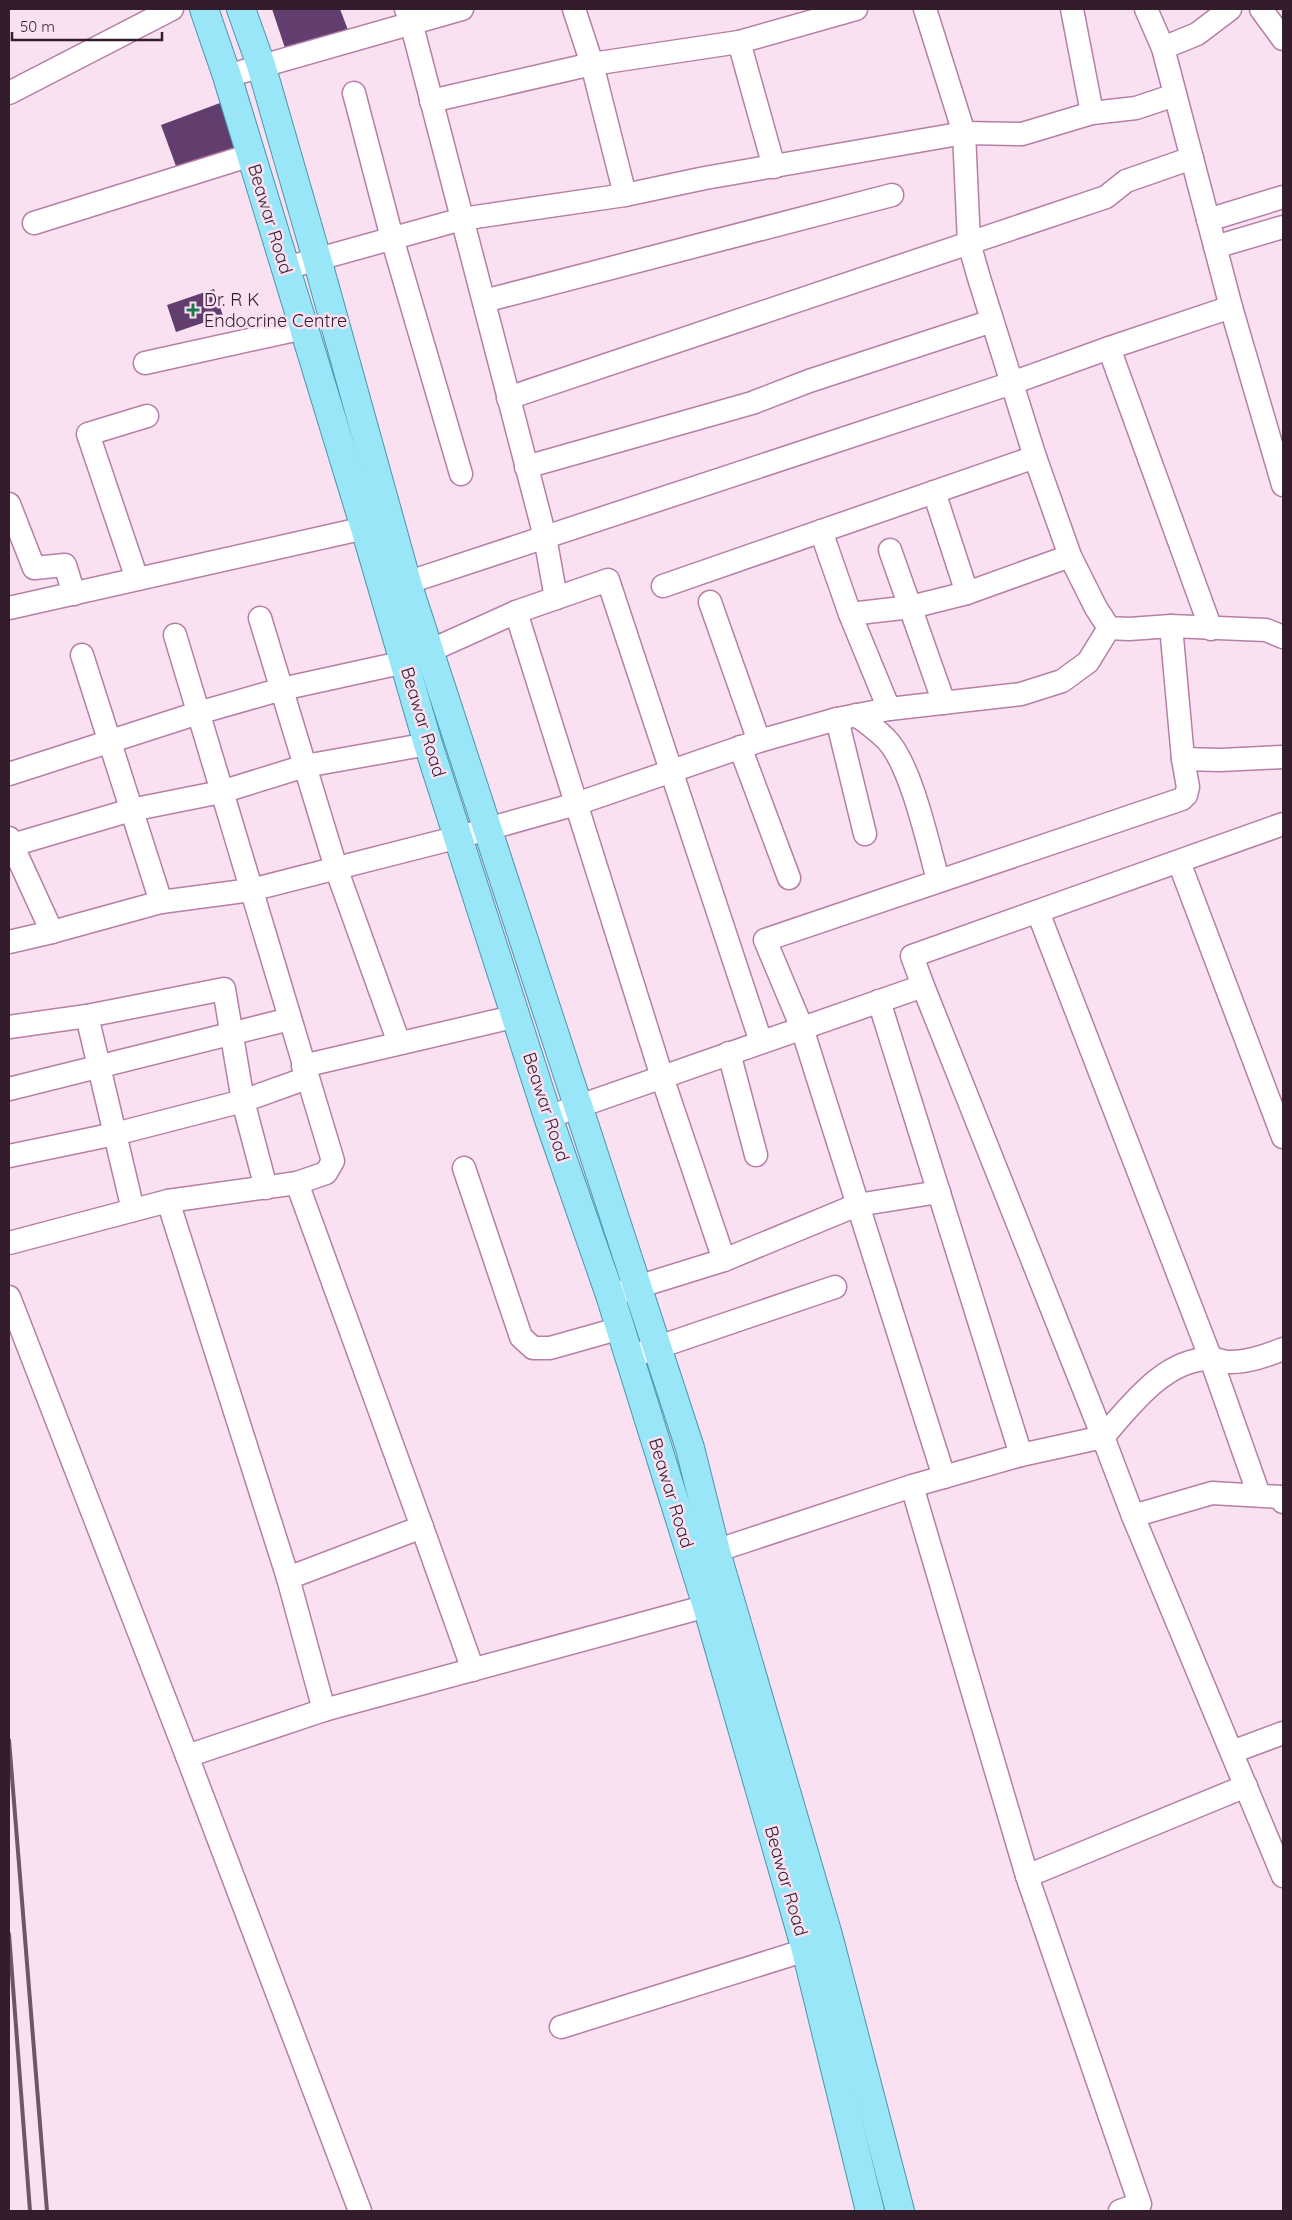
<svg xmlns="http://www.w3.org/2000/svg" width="1292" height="2220" font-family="Quicksand,sans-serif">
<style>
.building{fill:#623e6f}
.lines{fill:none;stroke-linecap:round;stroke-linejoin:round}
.street-casing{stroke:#b77ea7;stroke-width:25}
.primary-casing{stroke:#4a95af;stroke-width:30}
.street{stroke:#fff;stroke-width:22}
.primary{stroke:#9ae6f9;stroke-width:28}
.rail{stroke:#6d5666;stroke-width:4}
.poi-dot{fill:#1f784c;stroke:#fae1f2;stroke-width:2}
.labels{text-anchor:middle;stroke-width:5;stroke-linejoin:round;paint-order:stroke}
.street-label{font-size:18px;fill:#331d2d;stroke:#fae1f2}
.poi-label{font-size:18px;fill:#331d2d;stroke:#fae1f2;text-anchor:start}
</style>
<rect width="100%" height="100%" fill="#fae1f2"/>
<!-- building -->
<g class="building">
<path d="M272 9H340L348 30 286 51Z"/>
<path d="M220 103 236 147 177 169 161 125Z"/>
<path d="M214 289 223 316 176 332 167 305Z"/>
</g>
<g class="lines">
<defs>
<g id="street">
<path d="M406 9 411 22 545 537 556 598"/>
<path d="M574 9 592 64 625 195"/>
<path d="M925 9 964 133 969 243 979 278 1035 457 1070 556 1096 608 1109 628 1129 629 1171 626 1266 630 1283 637"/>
<path d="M1072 9 1092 113"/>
<path d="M1146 9 1163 48 1231 307 1283 485"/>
<path d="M1261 9 1283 39"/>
<path d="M739 42 856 9"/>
<path d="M1163 48 1197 34 1230 9"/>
<path d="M227 76 462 9"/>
<path d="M9 93 172 9"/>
<path d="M354 93 392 238 461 474"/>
<path d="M431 101 592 64 739 42 774 167"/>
<path d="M1208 220 1283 197"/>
<path d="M34 223 251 155"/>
<path d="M1215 247 1283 227"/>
<path d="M286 268 462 219 625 195 705 178 964 133 1022 134 1092 113 1136 108 1175 95"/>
<path d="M484 301 892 195"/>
<path d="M1109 348 1211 629"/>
<path d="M145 363 304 328"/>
<path d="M508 398 1106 197 1126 181 1192 158"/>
<path d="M526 467 752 403 809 381 992 321"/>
<path d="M934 492 967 593"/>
<path d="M9 504 34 568 65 565 74 594"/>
<path d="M821 531 850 614 889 709"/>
<path d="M890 550 944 703"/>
<path d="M137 579 88 434 147 416"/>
<path d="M663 586 1035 457"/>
<path d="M391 588 1012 383 1109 348 1231 307"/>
<path d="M710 602 759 741"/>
<path d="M9 608 365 528"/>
<path d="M516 612 662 1077 724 1260"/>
<path d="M850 614 911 607 967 593 1070 556"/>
<path d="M260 618 336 868 399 1043"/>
<path d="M82 655 161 902"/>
<path d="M856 715C866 722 877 730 886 739 911 764 928 844 938 880"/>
<path d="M837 719 865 834"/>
<path d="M740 747 789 878"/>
<path d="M1183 759 1220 760 1283 757"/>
<path d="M9 774 198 713 282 689 405 662 516 612 608 580 761 1042"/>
<path d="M9 838 52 932"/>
<path d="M9 846 131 810 221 792 305 766 428 744"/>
<path d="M1179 862 1283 1137"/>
<path d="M1038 912 1211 1359 1259 1495"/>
<path d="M9 942 52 932 161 902 251 890 459 837 576 804 759 741 837 719 889 709 1021 694 1062 681 1088 662 1109 628"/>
<path d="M923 986 1103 1437C1130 1406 1166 1357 1212 1359 1217 1359 1222 1361 1227 1362 1246 1363 1266 1356 1283 1349"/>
<path d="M879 1001 1021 1455"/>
<path d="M87 1016 133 1210"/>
<path d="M9 1027 87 1016 224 989 243 1101 266 1188"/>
<path d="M729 1053 756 1155"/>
<path d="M303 1066 517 1016"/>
<path d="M9 1089 290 1019"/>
<path d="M548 1117 923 986 912 956 1283 824"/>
<path d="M9 1156 115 1134 243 1101 307 1078"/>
<path d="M464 1168 521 1337 533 1348H550L621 1328"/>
<path d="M168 1201 288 1578 324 1710"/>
<path d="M9 1243 168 1201 297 1183 326 1173 333 1161 175 635"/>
<path d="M621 1292 724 1260 857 1205 939 1192"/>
<path d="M9 1297 187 1756 324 1710 707 1606"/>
<path d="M629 1357 835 1287"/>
<path d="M944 1477 802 1028 765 940 1182 799 1186 795 1188 787 1183 759 1171 626"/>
<path d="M912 1486 1027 1876 1140 2204 1120 2211"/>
<path d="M1133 1516 1212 1493 1281 1497 1283 1502"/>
<path d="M422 1527 473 1670"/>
<path d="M700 1556 912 1486 1021 1455 1103 1437 1133 1516 1283 1876"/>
<path d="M288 1578 422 1527 297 1183"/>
<path d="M1232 1752 1283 1733"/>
<path d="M187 1756 360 2211"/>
<path d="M1027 1876 1246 1786"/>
<path d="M561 2027 806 1950"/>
</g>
<g id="primary">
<path d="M204 9 227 76 365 528 428 744 548 1117 610 1295 707 1606 806 1950 870 2211"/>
<path d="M241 9 261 65 317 259 407 583 690 1448 716 1552 828 1935 900 2211"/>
</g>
</defs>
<!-- street casing -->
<use href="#street" class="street-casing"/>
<!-- primary casing -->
<use href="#primary" class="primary-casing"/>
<!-- street -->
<use href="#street" class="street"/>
<!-- primary -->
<use href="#primary" class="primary"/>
<!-- rail -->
<g class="rail">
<path d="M9 1740 47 2211"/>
<path d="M9 1934 30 2211"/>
</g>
</g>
<!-- markers -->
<path class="poi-dot" d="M190.5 302.5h5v5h5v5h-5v5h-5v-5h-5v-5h5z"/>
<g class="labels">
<!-- street labels -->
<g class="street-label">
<text transform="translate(270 219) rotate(73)" y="6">Beawar Road</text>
<text transform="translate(423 722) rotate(73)" y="6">Beawar Road</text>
<text transform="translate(546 1107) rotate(72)" y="6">Beawar Road</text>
<text transform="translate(671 1493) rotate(73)" y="6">Beawar Road</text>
<text transform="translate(786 1881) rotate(74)" y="6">Beawar Road</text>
</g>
<!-- poi labels -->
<g class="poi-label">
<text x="204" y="306">Dr. R K<tspan x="204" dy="21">Endocrine Centre</tspan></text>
</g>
</g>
<!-- border -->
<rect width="1292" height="2220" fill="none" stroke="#331d2d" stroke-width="20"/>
<!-- scale -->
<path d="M12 32v8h150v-8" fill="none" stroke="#331d2d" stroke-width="2.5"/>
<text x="20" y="32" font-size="15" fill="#331d2d" stroke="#fae1f2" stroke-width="4" paint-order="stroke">50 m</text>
</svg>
